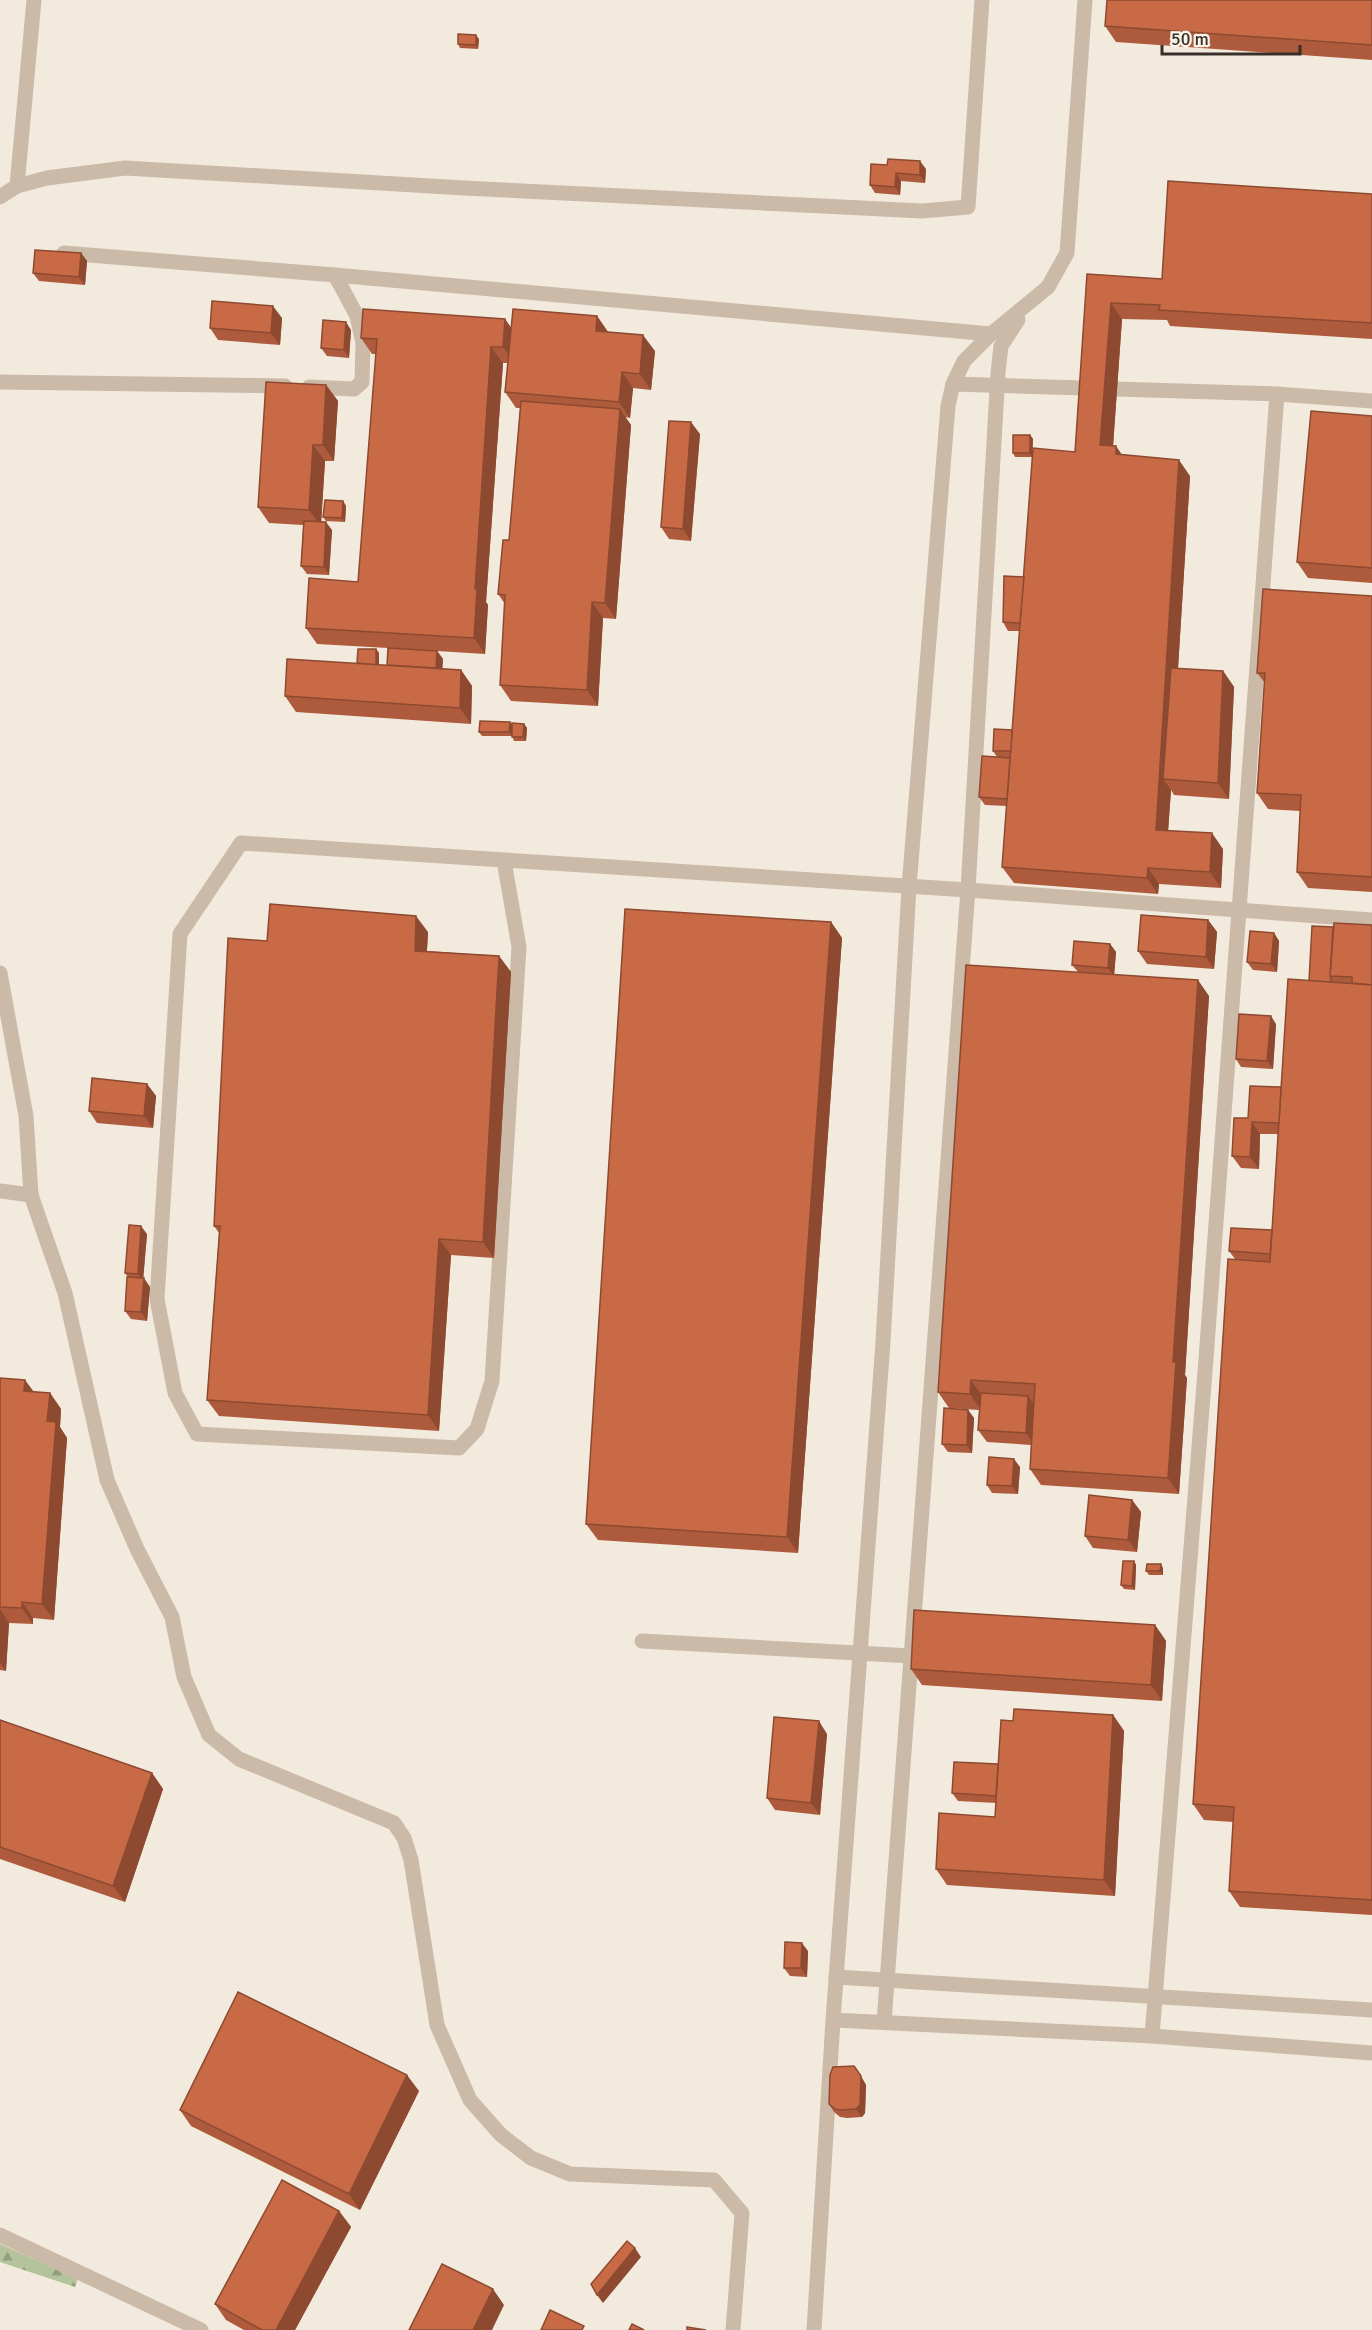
<svg xmlns="http://www.w3.org/2000/svg" width="1372" height="2330" font-family="Signika,sans-serif">
<style>
.forest{fill:url(#forest-firs)}
.lines{fill:none;stroke-linecap:round;stroke-linejoin:round}
.minor{stroke:#ccbaa9;stroke-width:15}
.wall{fill:#ad5b3c}
.shaded-wall{fill:#8d4a31}
.building{fill:#c96a46;stroke:#8d4a31;stroke-width:1.5}
</style>
<defs>
<pattern id="forest-firs" width="22" height="20" patternUnits="userSpaceOnUse" patternTransform="scale(1.5)"><rect width="22" height="20" fill="#b5c39d"/><path d="M5 1l3.5 6h-7zM16 11l3.5 6h-7z" fill="#949f80"/></pattern>
</defs>
<rect width="100%" height="100%" fill="#f3eade"/>
<!-- forest -->
<path class="forest" d="M0 2244 78 2279 75 2287 0 2262Z"/>
<g class="lines">
<!-- minor -->
<g class="minor">
<path d="M17 186 47 178 125 168 464 188 922 211 968 207 982 0"/>
<path d="M0 197 17 186 34 0"/>
<path d="M64 253 335 275 991 334"/>
<path d="M0 382 285 386"/>
<path d="M953 384 1277 394 1372 401"/>
<path d="M309 387 354 389 362 382 363 343 357 316 335 275"/>
<path d="M504 861 519 947 492 1381 477 1429 459 1448 197 1434 175 1393 157 1299 180 934 241 843 968 890 1372 920"/>
<path d="M0 973 26 1116 31 1195 65 1293 107 1480 137 1549 172 1617 184 1677 209 1735 239 1759 394 1823 404 1838 411 1860 437 2025 470 2100 501 2135 531 2158 570 2174 714 2180 742 2213 733 2330"/>
<path d="M0 1191 31 1195"/>
<path d="M642 1641 911 1656"/>
<path d="M836 1977 1372 2010"/>
<path d="M833 2020 1152 2036 1372 2053"/>
<path d="M884 2022 968 890 998 373 1001 346 1018 320"/>
<path d="M1152 2036 1206 1359 1277 394"/>
<path d="M0 2235 201 2330"/>
<path d="M814 2330 833 2020 883 1342 909 887 948 406 953 384 964 361 991 334 1048 287 1067 253 1085 0"/>
</g>
</g>
<!-- wall -->
<g class="wall">
<path d="M1372 0V60L1116 42 1105 26Z"/>
<path d="M479 39 478 49 460 48 458 44Z"/>
<path d="M887 165 926 169 925 183 901 181 900 195 875 193 870 185Z"/>
<path d="M1372 194V339L1170 326 1167 320 1122 319 1113 446 1122 455 1190 476 1178 669 1223 671 1234 687 1229 799 1174 795 1171 790 1168 831 1223 849 1221 888 1159 884 1158 894 1014 883 1002 867 1007 806 985 805 979 797 997 757 993 751 1012 730 1020 631H1008L1003 622 1024 577 1075 452 1087 274 1162 279Z"/>
<path d="M81 253 87 261 85 285 39 281 33 273Z"/>
<path d="M597 316 608 332 655 351 651 390 633 388 630 418 625 417 631 425 616 619 603 618 598 706 511 701 500 685 505 604 498 594 509 540 520 408H516L505 392 508 363H503L486 602 488 605 485 654 437 651 443 659 442 669 461 670 472 686 471 724 296 712 285 696 357 663 376 649 379 653V665H388V648L317 644 306 628 358 582 376 354H372L361 338 505 319 511 328Z"/>
<path d="M282 318 280 345 218 340 210 328Z"/>
<path d="M351 330 349 358 327 356 321 348Z"/>
<path d="M326 385 338 401 334 461H325L321 522 332 530 329 575 307 574 301 566 303 525 269 523 258 507Z"/>
<path d="M1372 416V583L1308 578 1297 562Z"/>
<path d="M700 434 691 541 669 539 661 527Z"/>
<path d="M1030 435 1033 439 1032 457H1015L1013 453Z"/>
<path d="M343 501 346 506 345 522 326 521 323 517Z"/>
<path d="M1372 596V892L1308 888 1297 872 1300 811 1268 809 1257 793 1265 683 1257 673Z"/>
<path d="M510 722 512 725 524 724 527 728 526 741H514L512 736H482L479 732Z"/>
<path d="M1208 920 1217 932 1214 969 1147 964 1138 951Z"/>
<path d="M831 922 842 938 798 1553 598 1540 586 1524Z"/>
<path d="M1372 925V1915L1240 1907 1229 1891 1233 1822 1204 1820 1193 1804 1235 1259 1229 1251 1272 1230 1278 1134H1260L1259 1169 1241 1168 1232 1156 1248 1118 1281 1087 1309 981 1333 927Z"/>
<path d="M428 932 427 951 499 956 511 972 494 1258 451 1255 439 1431 219 1416 207 1400 219 1233 214 1226 267 941Z"/>
<path d="M1274 933 1279 941 1277 972 1253 970 1247 962Z"/>
<path d="M1110 944 1116 952 1114 975 1209 996 1185 1375 1187 1378 1179 1494 1041 1485 1030 1469 1031 1445 987 1442 978 1430 979 1410 949 1408 938 1392 1078 972 1072 965Z"/>
<path d="M1276 1024 1273 1069 1241 1067 1236 1059Z"/>
<path d="M147 1084 156 1096 153 1128 97 1123 89 1111Z"/>
<path d="M147 1234 143 1278 150 1287 147 1321 131 1319 125 1311 128 1277 125 1273Z"/>
<path d="M0 1378 34 1392 50 1393 61 1409 60 1427 67 1438 54 1620 33 1618V1624L9 1623 6 1671 0 1670Z"/>
<path d="M968 1410 974 1418 972 1453 948 1452 942 1444Z"/>
<path d="M1020 1467 1018 1494 992 1493 987 1485Z"/>
<path d="M1132 1500 1141 1512 1137 1552 1093 1548 1085 1536Z"/>
<path d="M1134 1561 1136 1565 1135 1590 1124 1589 1121 1585Z"/>
<path d="M1163 1568V1575H1149L1146 1571Z"/>
<path d="M1155 1625 1166 1641 1162 1701 922 1685 911 1669Z"/>
<path d="M1113 1715 1124 1731 1115 1896 947 1885 936 1869 995 1817 996 1803 958 1801 952 1793 998 1764 1013 1721Z"/>
<path d="M0 1720 152 1773 163 1789 125 1902 0 1859Z"/>
<path d="M827 1734 820 1815 775 1810 767 1798Z"/>
<path d="M808 1951 807 1977 790 1976 784 1968Z"/>
<path d="M860 2074 866 2085 865 2113 862 2117 847 2118 840 2117 834 2112 829 2104Z"/>
<path d="M419 2091 360 2210 191 2126 180 2110Z"/>
<path d="M339 2211 351 2227 295 2330H244L226 2320 215 2304Z"/>
</g>
<!-- shaded-wall -->
<g class="shaded-wall">
<path d="M476 35 479 39 478 49 476 45Z"/>
<path d="M920 161 926 169 925 183 920 175Z"/>
<path d="M896 173 901 181 900 195 895 187Z"/>
<path d="M81 253 87 261 85 285 79 277Z"/>
<path d="M1111 303 1122 319 1112 461 1100 445Z"/>
<path d="M273 306 282 318 280 345 271 333Z"/>
<path d="M597 316 608 332 596 331Z"/>
<path d="M505 319 516 335 514 363 503 347Z"/>
<path d="M346 322 351 330 349 358 344 350Z"/>
<path d="M643 335 655 351 651 390 640 374Z"/>
<path d="M491 347 503 363 486 602 488 605 485 654 474 638 475 589Z"/>
<path d="M622 372 633 388 630 418 619 402Z"/>
<path d="M326 385 338 401 334 461 323 445Z"/>
<path d="M620 409 631 425 616 619 605 603Z"/>
<path d="M691 422 700 434 691 541 683 529Z"/>
<path d="M1030 435 1033 439 1032 457 1030 453Z"/>
<path d="M313 445 325 461 321 526 309 510Z"/>
<path d="M1116 446 1127 462 1116 454Z"/>
<path d="M1179 460 1190 476 1171 780 1163 779 1171 790 1167 846 1156 830Z"/>
<path d="M343 501 346 506 345 522 342 518Z"/>
<path d="M326 522 332 530 329 575 324 567Z"/>
<path d="M592 602 603 618 598 706 587 690Z"/>
<path d="M376 649 379 653V673L376 669Z"/>
<path d="M437 651 443 659 442 676 436 668Z"/>
<path d="M461 670 472 686 471 724 460 708Z"/>
<path d="M1223 671 1234 687 1229 799 1218 783Z"/>
<path d="M510 722 513 726 512 736 509 732Z"/>
<path d="M524 724 527 728 526 741 523 737Z"/>
<path d="M1212 833 1223 849 1221 888 1210 872Z"/>
<path d="M1148 868 1159 884 1158 894 1147 878Z"/>
<path d="M416 916 428 932 426 967 415 951Z"/>
<path d="M1208 920 1217 932 1214 969 1206 957Z"/>
<path d="M831 922 842 938 798 1553 787 1537Z"/>
<path d="M1274 933 1279 941 1277 972 1271 964Z"/>
<path d="M1110 944 1116 952 1114 976 1108 968Z"/>
<path d="M499 956 511 972 494 1258 483 1242Z"/>
<path d="M1198 980 1209 996 1185 1375 1187 1378 1179 1494 1168 1478 1173 1362Z"/>
<path d="M1271 1016 1276 1024 1273 1069 1267 1061Z"/>
<path d="M147 1084 156 1096 153 1128 144 1116Z"/>
<path d="M1252 1122 1260 1134 1259 1169 1250 1157Z"/>
<path d="M141 1226 147 1234 143 1282 138 1274Z"/>
<path d="M439 1239 451 1255 439 1431 428 1415Z"/>
<path d="M144 1278 150 1287 147 1321 141 1312Z"/>
<path d="M25 1380 37 1396 24 1391Z"/>
<path d="M971 1380 982 1396 981 1410 970 1394Z"/>
<path d="M50 1393 61 1409 60 1427 67 1438 54 1620 42 1604 47 1421Z"/>
<path d="M1028 1396 1037 1408 1034 1445 1026 1433Z"/>
<path d="M968 1410 974 1418 972 1453 967 1445Z"/>
<path d="M1014 1459 1020 1467 1018 1494 1012 1486Z"/>
<path d="M1132 1500 1141 1512 1137 1552 1128 1540Z"/>
<path d="M1134 1561 1136 1565 1135 1590 1132 1586Z"/>
<path d="M1161 1564 1163 1568V1575L1160 1571Z"/>
<path d="M22 1602 33 1618V1624L22 1608Z"/>
<path d="M0 1609 9 1623 6 1671 0 1663Z"/>
<path d="M1155 1625 1166 1641 1162 1701 1151 1685Z"/>
<path d="M1113 1715 1124 1731 1115 1896 1104 1880Z"/>
<path d="M819 1721 827 1734 820 1815 811 1803Z"/>
<path d="M152 1773 163 1789 125 1902 113 1886Z"/>
<path d="M802 1943 808 1951 807 1977 801 1968Z"/>
<path d="M854 2066 866 2085 865 2113 862 2117 856 2109Z"/>
<path d="M407 2075 419 2091 360 2210 349 2194Z"/>
<path d="M339 2211 351 2227 295 2330H276Z"/>
<path d="M635 2248 641 2257 603 2303 597 2295Z"/>
<path d="M493 2289 504 2305 492 2330H473Z"/>
</g>
<!-- building -->
<g class="building">
<path d="M1107 0H1372V45L1105 26Z"/>
<path d="M458 34 476 35V45L458 44Z"/>
<path d="M888 159 920 161V175L896 173 895 187 870 185 871 164 887 165Z"/>
<path d="M1168 181 1372 194V323L1159 310 1160 305 1111 303 1100 445 1116 446V454L1179 460 1156 830 1212 833 1210 872 1148 868 1147 878 1002 867 1033 448 1075 452 1087 274 1162 279Z"/>
<path d="M35 250 81 253 79 277 33 273Z"/>
<path d="M212 301 273 306 271 333 210 328Z"/>
<path d="M363 309 505 319 503 347H491L475 589H477L474 638 306 628 309 578 358 582 377 339 361 338Z"/>
<path d="M513 309 597 316 596 331 643 335 640 374 622 372 619 402 505 392Z"/>
<path d="M323 320 346 322 344 350 321 348Z"/>
<path d="M266 382 326 385 323 445H313L309 510 258 507Z"/>
<path d="M521 401 620 409 605 603 592 602 587 690 500 685 505 595 498 594 503 540H509Z"/>
<path d="M1311 411 1372 416V568L1297 562Z"/>
<path d="M669 421 691 422 683 529 661 527Z"/>
<rect x="1013" y="435" width="17" height="18"/>
<path d="M325 500 343 501 342 518 323 517Z"/>
<path d="M304 521 326 522 324 567 301 566Z"/>
<path d="M1004 576 1024 577 1020 623 1003 622Z"/>
<path d="M1263 589 1372 596V877L1297 872 1301 795 1257 793 1265 673H1257Z"/>
<path d="M388 648 437 651 436 668 387 665Z"/>
<path d="M358 649H376V665L357 663Z"/>
<path d="M287 659 461 670 460 708 285 696Z"/>
<path d="M1171 668 1223 671 1218 783 1163 779Z"/>
<path d="M480 721 510 722 509 732H479Z"/>
<path d="M512 723 524 724 523 737H512Z"/>
<path d="M994 729 1012 730 1011 751H993Z"/>
<path d="M982 756 1010 758 1007 799 979 797Z"/>
<path d="M270 904 416 916 415 951 499 956 483 1242 439 1239 428 1415 207 1400 220 1226H214L228 938 267 941Z"/>
<path d="M625 909 831 922 787 1537 586 1524Z"/>
<path d="M1141 915 1208 920 1206 957 1138 951Z"/>
<path d="M1334 923 1372 925V985L1352 983V977L1330 976Z"/>
<path d="M1312 926 1333 927 1330 976 1331 978V982L1309 981Z"/>
<path d="M1250 931 1274 933 1271 964 1247 962Z"/>
<path d="M1074 941 1110 944 1108 968 1072 965Z"/>
<path d="M966 965 1198 980 1173 1362H1176L1168 1478 1030 1469 1035 1384 971 1380 970 1394 938 1392Z"/>
<path d="M1288 979 1372 985V1900L1229 1891 1234 1807 1193 1804 1228 1259 1270 1262Z"/>
<path d="M1239 1014 1271 1016 1267 1061 1236 1059Z"/>
<path d="M92 1078 147 1084 144 1116 89 1111Z"/>
<path d="M1250 1086 1281 1087 1279 1123 1252 1122 1250 1157 1232 1156 1234 1118H1248Z"/>
<path d="M129 1225 141 1226 138 1274 125 1273Z"/>
<path d="M1231 1228 1272 1230 1270 1254 1229 1251Z"/>
<path d="M127 1277 144 1278 141 1312 125 1311Z"/>
<path d="M0 1378 25 1380 24 1391 50 1393 47 1421 56 1422 42 1604 22 1602V1608L0 1607Z"/>
<path d="M981 1393 1028 1396 1026 1433 978 1430Z"/>
<path d="M944 1408 968 1410 967 1445 942 1444Z"/>
<path d="M989 1457 1014 1459 1012 1486 987 1485Z"/>
<path d="M1089 1495 1132 1500 1128 1540 1085 1536Z"/>
<path d="M1123 1561H1134L1132 1586 1121 1585Z"/>
<path d="M1147 1564H1161L1160 1571H1146Z"/>
<path d="M914 1610 1155 1625 1151 1685 911 1669Z"/>
<path d="M1014 1709 1113 1715 1104 1880 936 1869 939 1813 995 1817 1001 1720 1013 1721Z"/>
<path d="M774 1717 819 1721 811 1803 767 1798Z"/>
<path d="M0 1720 152 1773 113 1886 0 1847Z"/>
<path d="M954 1762 998 1764 996 1796 952 1793Z"/>
<path d="M785 1942 802 1943 801 1968H784Z"/>
<path d="M238 1992 407 2075 349 2194 180 2110Z"/>
<path d="M854 2066 861 2076 860 2105 856 2109 841 2110 835 2109 829 2104 830 2075 833 2067Z"/>
<path d="M282 2180 339 2211 276 2330H262L215 2304Z"/>
<path d="M627 2241 635 2248 597 2295 591 2284Z"/>
<path d="M442 2264 493 2289 473 2330H409Z"/>
<path d="M550 2310 584 2326 582 2330H541Z"/>
<path d="M632 2324 644 2330H629Z"/>
<path d="M687 2327 706 2330H687Z"/>
</g>
<!-- scale -->
<path d="M1162 45v9h138v-9" fill="none" stroke="#392e29" stroke-width="3"/>
<text x="1171" y="45" font-size="18" fill="#392e29" stroke="#faf4ea" stroke-width="4.5" paint-order="stroke">50 m</text>
</svg>
